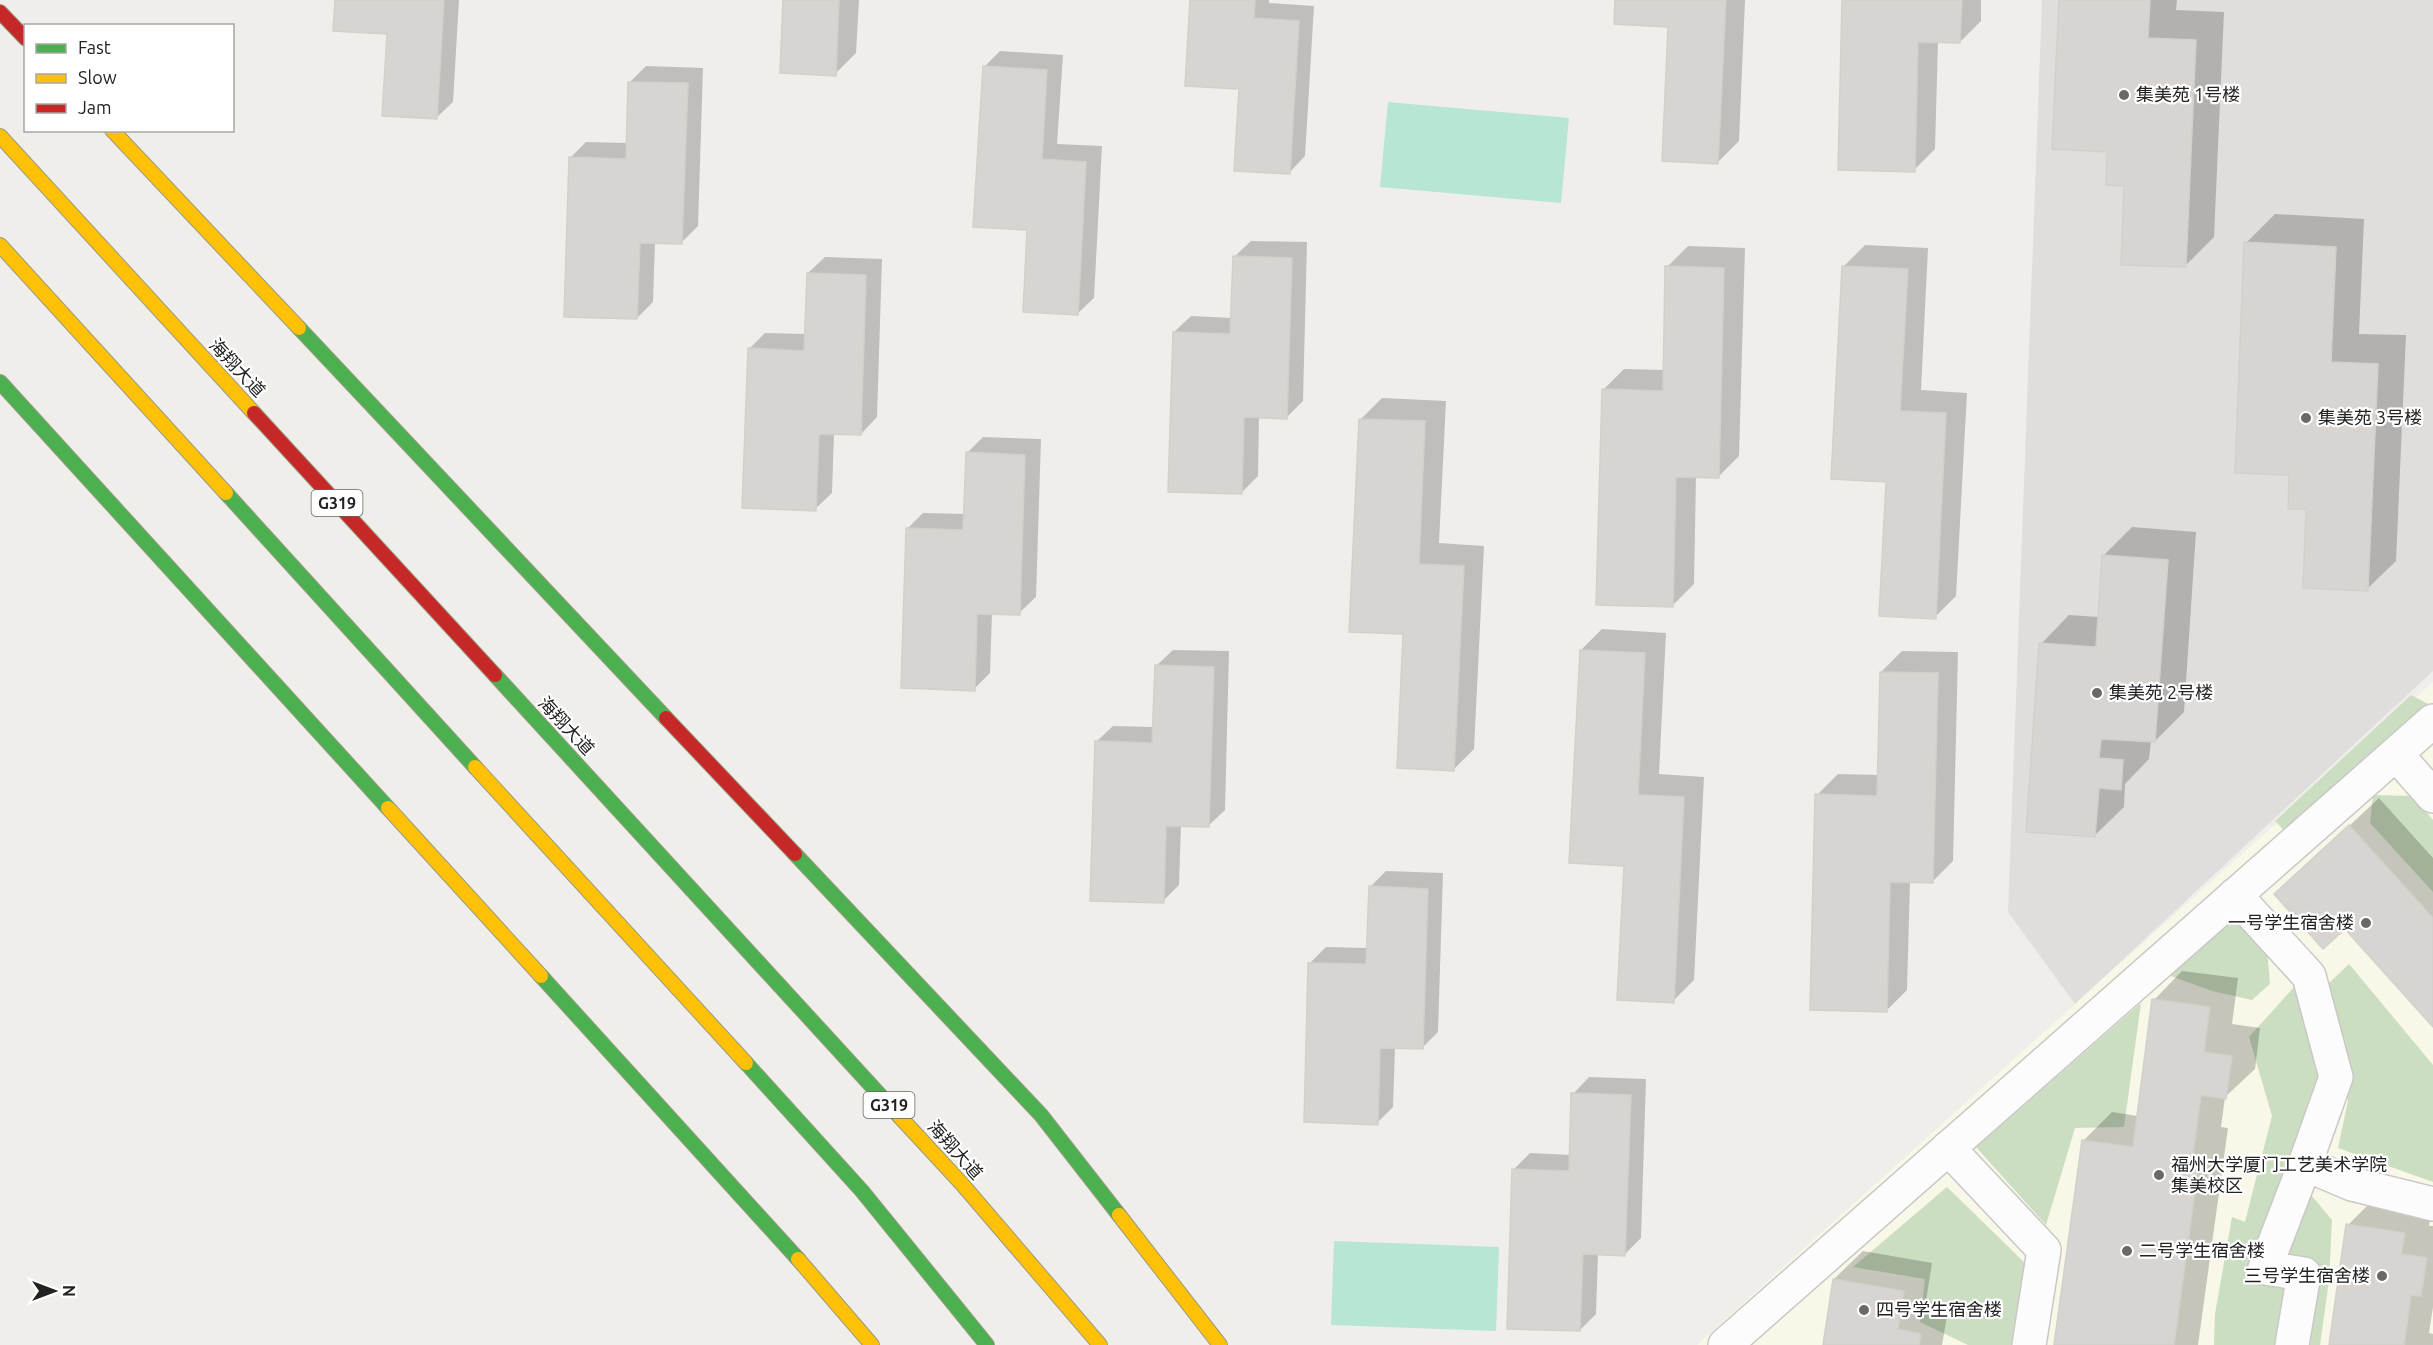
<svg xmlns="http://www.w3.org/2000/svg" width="2433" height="1345" font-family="Ubuntu,'Noto Sans SC',sans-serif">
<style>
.residential{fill:#dfdedc}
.education{fill:#f8f7e8}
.forest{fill:#cbdec1}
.pitch{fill:#b7e6d2}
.shadow{fill:#0003}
.building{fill:#d7d4d2;stroke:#d3d0cc;stroke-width:1.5}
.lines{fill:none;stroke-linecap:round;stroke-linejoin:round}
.street-casing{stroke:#c9c8c7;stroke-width:36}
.fast-casing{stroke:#999a82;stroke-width:16}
.slow-casing{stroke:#999a82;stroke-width:16}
.jam-casing{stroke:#999a82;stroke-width:16}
.street{stroke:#fdfcfc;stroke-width:33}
.fast{stroke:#4caf50;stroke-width:14}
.slow{stroke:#ffc107;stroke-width:14}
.jam{stroke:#c62828;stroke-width:14}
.poi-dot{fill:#6a6968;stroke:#fff;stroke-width:2}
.labels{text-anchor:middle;stroke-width:4.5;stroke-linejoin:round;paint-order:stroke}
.shield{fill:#fff;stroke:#646464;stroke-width:1.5}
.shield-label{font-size:16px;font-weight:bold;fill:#222}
.poi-label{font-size:18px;fill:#222;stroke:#fff;text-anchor:start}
.street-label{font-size:18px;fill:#222;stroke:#fff}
</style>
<rect width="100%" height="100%" fill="#f0eeeb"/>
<!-- residential -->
<path class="residential" d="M2042 0H2433V671L2075 1004 2008 912Z"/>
<!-- education -->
<path class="education" d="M2433 682V1345H1697L2075 1004Z"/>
<!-- forest -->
<g class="forest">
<path d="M2411 695 2430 705 2290 837 2275 821Z"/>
<path d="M2373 795 2412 796 2433 820V892L2370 823Z"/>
<path d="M2237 912 2267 949 2270 984 2252 1000 2212 991 2168 975Z"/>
<path d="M2349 964 2433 1065V1182L2338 1148 2348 1101 2328 984Z"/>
<path d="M2294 987 2323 1077 2307 1190 2332 1220 2329 1281 2320 1345H2214L2215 1314 2232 1217 2245 1222 2272 1116 2249 1037Z"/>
<path d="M2141 1003 2124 1127 2075 1128 2046 1225 1976 1147Z"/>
<path d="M1947 1187 2026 1264 2044 1345H1968L1920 1322 1925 1279 1853 1267Z"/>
</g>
<!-- pitch -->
<g class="pitch">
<path d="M1388 102 1569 118 1561 203 1380 187Z"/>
<path d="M1334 1241 1499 1247 1496 1331 1331 1325Z"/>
</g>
<!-- shadow -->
<g class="shadow">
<path d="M336 0H459L453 102 436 118 388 32Z"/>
<path d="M785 0H859L856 53 835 74Z"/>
<path d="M1192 0H1269V3L1314 6 1305 156 1289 173Z"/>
<path d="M1616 0H1745L1739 141 1718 162 1670 25Z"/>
<path d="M1843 0H1981V21L1960 42 1938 41 1935 149 1914 170Z"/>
<path d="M2060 0H2177L2176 10 2224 12 2214 237 2185 266 2126 185 2109 150Z"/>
<path d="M1000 51 1063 55 1057 144 1102 146 1094 298 1077 314 1029 229 984 67Z"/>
<path d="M646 66 703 68 698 226 682 242H655L653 302 637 318 570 158 586 142 628 143 630 82Z"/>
<path d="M2275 214 2364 219 2359 334 2406 335 2396 561 2367 589 2308 508 2291 474 2246 243Z"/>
<path d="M1251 241 1307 242 1303 401 1287 417 1259 416 1258 476 1241 493 1174 332 1191 316 1232 318 1234 257Z"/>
<path d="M1865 245 1928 248 1921 390 1967 393 1956 596 1935 617 1887 480 1844 266Z"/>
<path d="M1688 246 1745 248 1739 456 1718 477 1696 476 1694 584 1673 605 1603 390 1624 369 1665 370 1667 267Z"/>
<path d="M825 257 882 259 877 417 861 434 834 433 832 493 815 509 749 349 765 333 806 334 808 273Z"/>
<path d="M1382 398 1446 401 1439 543 1484 546 1474 749 1453 770 1405 633 1361 419Z"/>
<path d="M983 437 1041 439 1036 597 1019 613H992L990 673 974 689 907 529 923 513 965 514 967 453Z"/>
<path d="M2132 527 2196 532 2184 712 2155 741H2151L2149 759 2125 784 2124 807 2095 835 2041 644 2069 615 2099 617 2103 556Z"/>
<path d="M1602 629 1666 633 1659 774 1704 777 1694 980 1673 1001 1625 864 1581 650Z"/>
<path d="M1173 650 1229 651 1225 810 1208 826 1181 825 1179 885 1163 901 1096 742 1113 726 1154 727 1156 666Z"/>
<path d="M1902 651 1958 652 1953 861 1932 882 1910 881 1907 990 1886 1011 1817 795 1838 774 1879 775 1881 672Z"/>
<path d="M2379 798 2433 858V1025L2345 927 2276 894Z"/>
<path d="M1386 871 1443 873 1438 1032 1422 1048 1395 1047 1393 1107 1377 1123 1310 963 1326 947 1368 948 1370 887Z"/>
<path d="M2182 971 2238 978 2232 1024 2260 1028 2255 1069 2225 1097 2221 1127 2228 1128 2198 1345H2056L2083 1141 2112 1112 2138 1116 2154 1000Z"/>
<path d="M1589 1077 1646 1079 1641 1238 1625 1254 1598 1253 1596 1314 1580 1330 1513 1170 1530 1153 1571 1155 1573 1094Z"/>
<path d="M2377 1196 2432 1205 2429 1226H2433V1307L2429 1333 2433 1334V1345H2330L2348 1225Z"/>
<path d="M1863 1251 1932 1263 1926 1301 1949 1305 1942 1345H1824L1834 1279Z"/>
</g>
<!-- building -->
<g class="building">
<path d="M335 0H444L437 119 382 116 387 34 333 31Z"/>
<path d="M783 0H839L836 76 780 73Z"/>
<path d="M1190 0H1255L1254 18 1299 21 1290 174 1234 171 1239 89 1185 86Z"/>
<path d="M1615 0H1726L1718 164 1662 161 1668 27 1614 24Z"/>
<path d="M1842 0H1962L1960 43 1918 42 1915 172 1838 170Z"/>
<path d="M2059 0H2150L2148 38 2196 40 2186 267 2121 265 2124 186 2106 185 2107 152 2052 149Z"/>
<path d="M983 66 1047 70 1042 159 1086 162 1078 315 1023 312 1027 230 973 227Z"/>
<path d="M628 82 688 83 682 244 640 243 637 319 564 317 569 157 626 159Z"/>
<path d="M2244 242 2336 247 2331 362 2378 364 2368 591 2303 588 2306 509H2288L2289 475 2235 473Z"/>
<path d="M1233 256 1292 258 1287 419 1244 417 1242 494 1168 492 1173 332 1230 334Z"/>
<path d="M1665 266 1724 268 1719 478 1676 477 1673 607 1596 605 1602 389 1663 391Z"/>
<path d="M1842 266 1908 269 1900 411 1946 413 1936 619 1879 616 1886 482 1831 479Z"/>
<path d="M807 273 866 275 861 435 819 434 816 511 742 508 748 348 804 351Z"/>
<path d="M1359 419 1425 421 1419 564 1464 566 1454 771 1397 768 1403 634 1349 632Z"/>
<path d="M966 452 1025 455 1020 615 977 614 975 691 901 688 906 528 963 530Z"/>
<path d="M2102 555 2168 560 2155 742 2101 739 2099 758 2123 760 2121 790 2099 788 2095 837 2026 832 2039 643 2096 647Z"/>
<path d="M1580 650 1645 653 1638 795 1684 797 1674 1003 1617 1000 1624 866 1569 863Z"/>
<path d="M1155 665 1214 667 1209 827 1166 826 1164 903 1090 901 1095 741 1152 743Z"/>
<path d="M1880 672 1938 673 1933 883 1890 882 1887 1012 1810 1010 1815 794 1877 796Z"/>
<path d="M2349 825 2433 918V1027L2345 929 2323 949 2274 894Z"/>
<path d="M1369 886 1428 889 1423 1049 1380 1048 1378 1125 1304 1122 1308 963 1366 964Z"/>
<path d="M2152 999 2210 1007 2204 1052 2232 1056 2226 1099 2201 1095 2193 1155 2200 1156 2174 1345H2054L2082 1140 2133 1147Z"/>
<path d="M1571 1093 1631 1095 1625 1256 1583 1254 1580 1331 1507 1329 1512 1169 1569 1171Z"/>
<path d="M2346 1224 2405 1233 2401 1254 2427 1258 2421 1296 2411 1295 2404 1345H2329Z"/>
<path d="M1833 1279 1904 1291 1898 1329 1921 1334 1919 1345H1823Z"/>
</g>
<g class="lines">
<defs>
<g id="street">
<path d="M2396 754 2433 796"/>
<path d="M2235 895 2309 976 2336 1077 2305 1164"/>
<path d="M1948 1148 2044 1250 2029 1345"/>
<path d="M1725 1345 2433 721"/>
<path d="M2292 1345 2304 1274 2265 1268 2305 1164 2352 1184 2433 1204"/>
</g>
<g id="fast">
<path d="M299 328 666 718"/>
<path d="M0 382 388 808"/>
<path d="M226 493 475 767"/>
<path d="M495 675 900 1117"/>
<path d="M795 854 1041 1115 1119 1215"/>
<path d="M541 976 798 1259"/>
<path d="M746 1063 862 1191 987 1345"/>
</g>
<g id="slow">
<path d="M112 130 299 328"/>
<path d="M0 136 254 413"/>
<path d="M0 245 226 493"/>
<path d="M475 767 746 1063"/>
<path d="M388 808 541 976"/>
<path d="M900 1117 962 1184 1100 1345"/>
<path d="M1119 1215 1220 1345"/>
<path d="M798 1259 872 1345"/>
</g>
<g id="jam">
<path d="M0 12 26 39"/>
<path d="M254 413 495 675"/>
<path d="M666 718 795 854"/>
</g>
</defs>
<!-- street casing -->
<use href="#street" class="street-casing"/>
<!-- fast casing -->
<use href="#fast" class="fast-casing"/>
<!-- slow casing -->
<use href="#slow" class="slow-casing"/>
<!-- jam casing -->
<use href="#jam" class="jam-casing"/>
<!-- street -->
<use href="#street" class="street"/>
<!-- fast -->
<use href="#fast" class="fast"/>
<!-- slow -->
<use href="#slow" class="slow"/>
<!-- jam -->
<use href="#jam" class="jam"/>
</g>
<!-- markers -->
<g class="poi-dot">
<circle cx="2124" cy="95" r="6"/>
<circle cx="2306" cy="418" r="6"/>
<circle cx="2097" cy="693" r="6"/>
<circle cx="2366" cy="923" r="6"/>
<circle cx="2159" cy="1175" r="6"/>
<circle cx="2127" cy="1251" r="6"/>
<circle cx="2382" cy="1276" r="6"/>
<circle cx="1864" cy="1310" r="6"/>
</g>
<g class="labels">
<!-- shield labels -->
<g class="shield">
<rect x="311.5" y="490" width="51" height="26" rx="4.5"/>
<rect x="863.5" y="1092" width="51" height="26" rx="4.5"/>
</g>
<g class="shield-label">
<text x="337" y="509">G319</text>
<text x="889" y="1111">G319</text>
</g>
<!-- poi labels -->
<g class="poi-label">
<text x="2136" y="101">集美苑 1号楼</text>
<text x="2318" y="424">集美苑 3号楼</text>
<text x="2109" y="699">集美苑 2号楼</text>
<text x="2354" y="929" text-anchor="end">一号学生宿舍楼</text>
<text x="2171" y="1171">福州大学厦门工艺美术学院<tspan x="2171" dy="21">集美校区</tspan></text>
<text x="2139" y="1257">二号学生宿舍楼</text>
<text x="2370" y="1282" text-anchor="end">三号学生宿舍楼</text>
<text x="1876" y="1316">四号学生宿舍楼</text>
</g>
<!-- street labels -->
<g class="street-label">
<text transform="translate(237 368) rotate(47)" y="6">海翔大道</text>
<text transform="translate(566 726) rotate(47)" y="6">海翔大道</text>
<text transform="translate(955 1150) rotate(48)" y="6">海翔大道</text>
</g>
</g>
<!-- legend -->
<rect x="24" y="24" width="210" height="108" fill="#ffffff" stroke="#a7a7a7" stroke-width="1.5"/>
<rect x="36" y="44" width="30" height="9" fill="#4caf50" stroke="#a7a7a7" stroke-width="1.5"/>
<text x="78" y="54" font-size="18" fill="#222222">Fast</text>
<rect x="36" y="74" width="30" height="9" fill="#ffc107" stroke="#a7a7a7" stroke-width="1.5"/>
<text x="78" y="84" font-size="18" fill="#222222">Slow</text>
<rect x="36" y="104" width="30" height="9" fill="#c62828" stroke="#a7a7a7" stroke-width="1.5"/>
<text x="78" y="114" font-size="18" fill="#222222">Jam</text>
<!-- north arrow -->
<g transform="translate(54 1291) rotate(90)" stroke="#ffffff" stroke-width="4.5" paint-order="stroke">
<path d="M0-4.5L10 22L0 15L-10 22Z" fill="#222222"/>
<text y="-9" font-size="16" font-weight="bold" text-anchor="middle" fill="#222222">N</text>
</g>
</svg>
